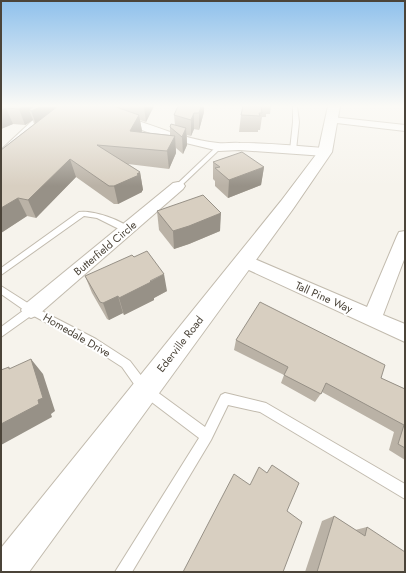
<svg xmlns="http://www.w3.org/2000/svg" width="406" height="573" font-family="Jost,sans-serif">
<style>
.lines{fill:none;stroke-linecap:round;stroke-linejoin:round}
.service-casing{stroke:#c2bbae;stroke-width:2}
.minor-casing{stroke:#c2bbae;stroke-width:2}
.tertiary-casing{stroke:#c2bbae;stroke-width:2}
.service{fill:#fff;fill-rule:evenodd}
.minor{fill:#fff;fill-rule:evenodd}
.tertiary{fill:#fff;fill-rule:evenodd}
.wall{fill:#bab2a6}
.shaded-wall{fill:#979187}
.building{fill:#d8cfc1;stroke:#979187}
.labels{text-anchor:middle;stroke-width:4;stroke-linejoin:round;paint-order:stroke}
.street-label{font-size:11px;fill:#4b4439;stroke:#fff}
</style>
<rect width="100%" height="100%" fill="#f6f3ec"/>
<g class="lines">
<defs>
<g id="service">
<path d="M54 106H59L37 122 1 155V150L33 120Z"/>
<path d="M293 106H297L299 122 296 150 293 152 290 150 293 122Z"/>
<path d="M217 146 222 147 180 187H176V185Z"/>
<path d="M79 212C93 210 122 220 132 230L128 233 125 232 97 218 84 216 1 275V268Z"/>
<path d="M1 286 34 307 96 339 130 361 149 386 205 427 221 395 225 393 266 403 405 484V499L260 412 228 405 211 440 132 572H115L199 438 141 394 122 367 88 345 32 315 1 337V327L24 310 1 294Z"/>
</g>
<g id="minor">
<path d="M68 106C120 106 167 138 218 143 225 144 233 142 240 143 268 143 297 146 325 148L331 152 325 156 239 150 219 151 161 137 109 118 70 108Z"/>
<path d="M332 117 405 125V131L328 122 327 120 328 118Z"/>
<path d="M178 182 183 183 185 186 183 189 38 315 31 318 24 315 21 310 24 305 173 183Z"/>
<path d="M405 231V257L383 315 405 324V342L238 265 236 261 238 257 244 255 250 257 367 307 397 236 399 232Z"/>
</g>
<path id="tertiary" d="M328 106H340L332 152 293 209 29 572H1V548L281 201 318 152Z"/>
</defs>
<!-- service casing -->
<use href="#service" class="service-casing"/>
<!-- minor casing -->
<use href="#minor" class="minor-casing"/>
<!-- tertiary casing -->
<use href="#tertiary" class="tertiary-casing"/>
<!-- service -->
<use href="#service" class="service"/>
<!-- minor -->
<use href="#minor" class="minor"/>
<!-- tertiary -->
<use href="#tertiary" class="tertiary"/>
</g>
<!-- wall -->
<g class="wall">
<path d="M1 106 114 107V106H154L146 122 140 120 142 131 141 132 170 135V127L175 125 174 115 178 106H204V112L199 130 194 129 191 136 187 135V145L183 154 176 148V153L169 169 128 164 140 172 143 190 142 191V192L118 204H114L76 177 36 218 27 216 1 233V150L34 124 33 120 25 125 13 124 1 129Z"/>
<path d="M243 106H271L270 114H266V117H262L260 130H258V132H239L241 115Z"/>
<path d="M213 162 264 167 261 185 228 198 215 186V181L213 179Z"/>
<path d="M157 211 220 231 189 244 174 249 159 230Z"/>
<path d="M85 276 167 291 154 298V300L124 315 123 313 109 320 107 319 92 293Z"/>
<path d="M236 340 381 378 405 389V460L389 450 394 432 322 392 315 402 281 383 284 375 234 350Z"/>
<path d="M334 516 355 530 367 527 405 572H305L322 521Z"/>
</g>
<!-- shaded-wall -->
<g class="shaded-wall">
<path d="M23 106H70L37 127 31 111 29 110 33 120 25 125 19 109Z"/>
<path d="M144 106H154L146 122Z"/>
<path d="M201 106H204V112L199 130V113Z"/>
<path d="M6 108 13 124 1 129V110Z"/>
<path d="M194 113V129L191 136V120Z"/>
<path d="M139 115 142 131 133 148 130 131Z"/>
<path d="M186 128 187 145 183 154 182 137Z"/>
<path d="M175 136 176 153 169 169 167 151Z"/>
<path d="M70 159 76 177 36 218 28 200Z"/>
<path d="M264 167 261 185 228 198 229 180Z"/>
<path d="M140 172 143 190 142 191V192L118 204 114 186Z"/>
<path d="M18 198 27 216 1 233V208Z"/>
<path d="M221 213 220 231 189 244 174 249 173 231Z"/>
<path d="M164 274 167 291 154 298V300L124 315 119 298Z"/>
<path d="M118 296 123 313 109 320 103 303Z"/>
<path d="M31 359 43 374 55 411 51 414 52 417 1 445V424Z"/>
</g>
<!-- building -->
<g class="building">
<path d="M1 106H23L19 109 6 108 1 110Z"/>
<path d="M34 106H42L31 111 29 110Z"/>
<path d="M58 106H113L139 115 130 131 175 136 167 151 97 145 140 172 137 174 139 175 114 186H109L70 159 28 200 18 198 1 208V150Z"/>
<path d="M178 106H201L199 113H194L191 120 174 115Z"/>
<path d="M243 106H261L262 113H259L260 116 241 115Z"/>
<path d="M171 124 186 128 182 137 170 127Z"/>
<path d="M242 152 264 167 229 180 215 168 220 167 213 162Z"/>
<path d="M203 195 221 213 189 226 173 231 157 211Z"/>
<path d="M147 251 164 274 150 281 151 282 119 298 118 296 103 303 100 302 85 276 132 255 134 257Z"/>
<path d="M260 302 385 365 381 378 405 389V448L398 444 404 425 326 383 321 394 284 375 288 367 236 340Z"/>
<path d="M31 359 43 398 38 400 39 404 1 424V370L9 367V369Z"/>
<path d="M272 465 299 483 287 511 302 522 283 572H183L234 474 250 485 259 467 267 473Z"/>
<path d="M334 516 365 536 367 527 405 552V572H317Z"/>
</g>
<!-- sky -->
<linearGradient id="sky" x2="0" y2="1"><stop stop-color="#8fc1ec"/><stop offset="0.57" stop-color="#fbfaf6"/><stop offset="1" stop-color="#fbfaf6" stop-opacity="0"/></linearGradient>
<rect width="406" height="186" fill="url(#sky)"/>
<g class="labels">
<!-- street labels -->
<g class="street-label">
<text transform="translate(105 248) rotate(-40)" y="4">Butterfield Circle</text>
<text transform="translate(324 297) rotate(24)" y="4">Tall Pine Way</text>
<text transform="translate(77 335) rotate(30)" y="4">Homedale Drive</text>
<text transform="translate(180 344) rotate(-52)" y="4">Ederville Road</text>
</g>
</g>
<!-- border -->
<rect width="406" height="573" fill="none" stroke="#4b4439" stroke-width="4"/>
</svg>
